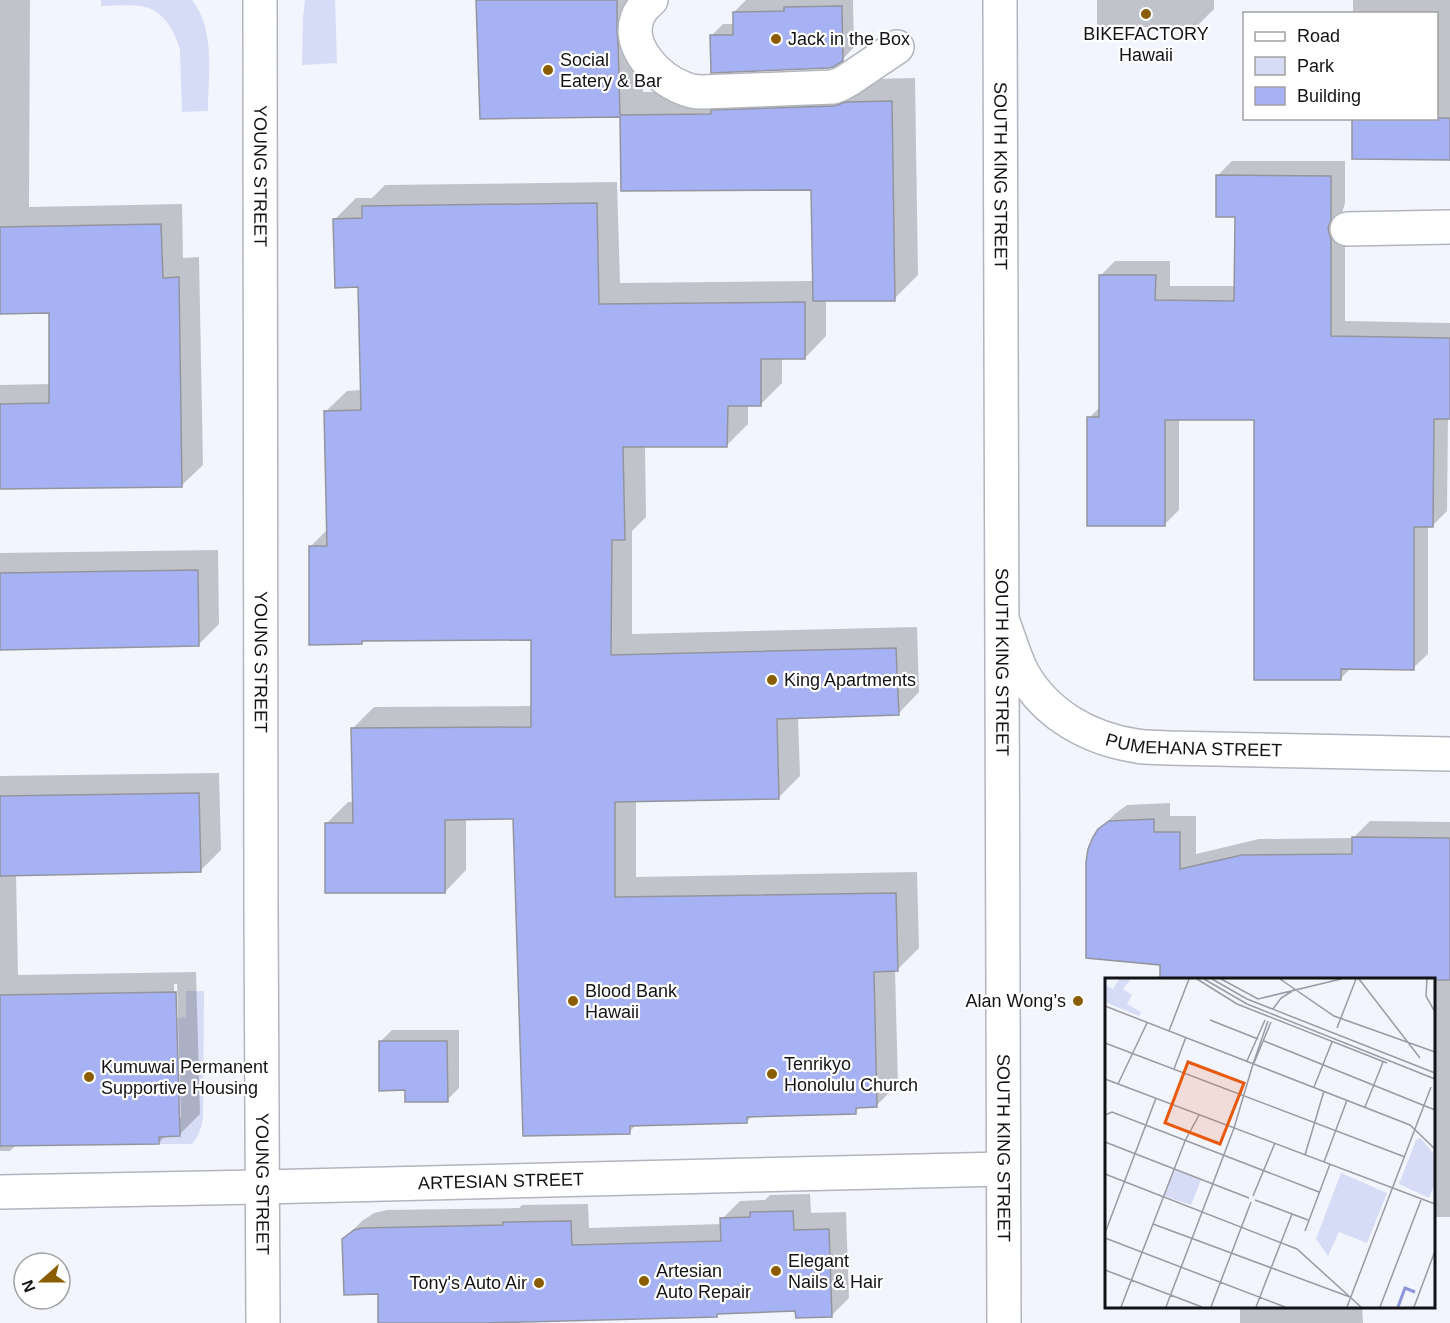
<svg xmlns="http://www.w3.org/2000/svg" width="1450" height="1323" font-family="Helvetica,sans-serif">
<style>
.green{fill:#d7dcf6}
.shadow{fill:#0003;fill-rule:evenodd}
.building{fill:#a7b2f4;stroke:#93959e;stroke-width:1.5}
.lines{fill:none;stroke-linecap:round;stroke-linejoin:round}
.minor-casing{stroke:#b3b5be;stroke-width:36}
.major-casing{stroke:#b3b5be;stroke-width:36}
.minor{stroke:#fff;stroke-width:33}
.major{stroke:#fff;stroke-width:33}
.poi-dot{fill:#8a5d00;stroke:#fff;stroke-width:2}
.labels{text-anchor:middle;stroke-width:4.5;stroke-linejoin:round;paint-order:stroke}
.poi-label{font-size:18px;fill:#131317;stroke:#fff;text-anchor:start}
.street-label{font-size:18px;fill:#131317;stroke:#fff}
.inset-river{fill:none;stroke:#8d97d7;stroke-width:3}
.inset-road{fill:none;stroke:#999aa2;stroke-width:1.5}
.view{fill:#e8590c;fill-opacity:0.15;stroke:#e8590c;stroke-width:3}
.inset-edge{fill:none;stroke:#131317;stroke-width:3}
</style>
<rect width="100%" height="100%" fill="#f2f4fe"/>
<!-- green -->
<g class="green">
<path d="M101 0H192C216 31 208 75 208 111L182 112 180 49C175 32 163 10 145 7 131 4 115 6 101 6Z"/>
<path d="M305 0H335L337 63 302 65 303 19Z"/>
<path d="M186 991H204L203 1118C201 1128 199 1136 192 1144H159V1137L180 1136 177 1018 186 1017Z"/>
</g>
<!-- shadow -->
<g class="shadow">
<path d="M0 0H30L29 207 182 204 183 258 199 257 203 465 182 485 0 488V385L51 384 50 311 0 313Z"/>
<path d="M477 0H640L643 92 732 91 870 79 915 78 918 275 894 299 826 300V336L805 358H782V383L761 404H748V424L726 446H645L646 517 632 531V634L917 627 919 692 898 714 798 717 800 776 779 797 636 800V877L917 872 919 948 897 970H895L898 1084 876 1106H861L855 1112 753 1115 746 1122 637 1124 629 1132 515 817 466 818V870L445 892 326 824 348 802H354L352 729 374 707 532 706V638L365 640 361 643 310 547 328 529 325 412 347 391 362 390 359 286 335 219 356 198H372L385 185 617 182 620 283 814 281 812 188 621 115 481 118Z"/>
<path d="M746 0H853L854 47 842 60 711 36 723 24H734V12Z"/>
<path d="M1097 0H1214V9L1196 27H1097Z"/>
<path d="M1353 0H1450V158L1436 118V14H1353Z"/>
<path d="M1232 161H1345V203L1342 213 1345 223V321L1450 323V418H1448L1447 511 1432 526H1428V654L1413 668H1351L1341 678 1256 419 1179 418V510L1164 525 1089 418 1101 406 1100 276 1115 261H1170V286H1235L1236 216 1218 175Z"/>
<path d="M218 550 219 624 199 644 0 648V553Z"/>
<path d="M219 773 221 850 200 871 16 874 18 975 196 972 200 1114 179 1135H166L159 1143 17 1144 10 1151H0V776ZM174 984H177L181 1117 178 1120Z"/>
<path d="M1170 803V816H1196V854L1259 839 1353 838 1370 821 1450 822V1217H1434V980L1161 964 1099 830 1116 813 1127 805Z"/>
<path d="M392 1030H459V1088L447 1100 407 1089 380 1042Z"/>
<path d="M810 1194 811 1213 846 1212 849 1298 832 1315 797 1310 719 1312 716 1316 520 1320V1323H380V1293L344 1239 362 1221 374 1213 387 1210 519 1208 522 1205 588 1204 589 1228 722 1224V1219L740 1201 765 1200 770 1195Z"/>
<path d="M1240 1306H1362L1363 1323H1240Z"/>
</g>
<!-- building -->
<g class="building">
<path d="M476 0H617V32L618 43 620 115 711 114V110L834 106 846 102 892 101 895 301H813L811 190 621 191 620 117 480 119Z"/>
<path d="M842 6 843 61 833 67 829 68 711 73 710 35H733V12L784 11V7Z"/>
<path d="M1352 118H1450V160L1352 159Z"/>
<path d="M1216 175 1331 176V219L1328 229 1331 239V336L1450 338V419H1434L1433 527H1414V670L1341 669V680H1254V420H1165V526H1087V417H1099V275H1156L1155 300 1234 301 1235 217H1216Z"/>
<path d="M597 203 599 304 805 302V359H761V406H728L727 447H623L625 540H612L611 655 896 648 899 715 777 719 779 799 615 802V897L896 893 898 971 874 972 877 1107 856 1108V1114L747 1117V1123L630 1126V1134L523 1136 513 819 445 820V893H325V823H353L351 728 531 727V640L362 641V644L309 645V546H327L324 411 361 410 358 287 335 288 333 219 362 218V206Z"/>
<path d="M161 224 163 278 179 277 182 487 0 489V404L49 403V313L0 314V227Z"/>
<path d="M198 570 199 646 0 650V573Z"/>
<path d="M199 793 201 872 0 876V796Z"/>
<path d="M1154 819V832H1180V869L1242 855 1352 854V837L1450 838V980H1160V965L1086 958V862L1088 849 1093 837 1098 829 1109 821Z"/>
<path d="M176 992 180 1136 159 1137V1144L0 1146V995Z"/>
<path d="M379 1041H447L448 1102H405V1090L379 1091Z"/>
<path d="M793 1211 794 1230 829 1229 832 1317 796 1318 795 1311 717 1314V1317L485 1323H378V1294L344 1295 342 1239 354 1230 362 1228 503 1225V1222L571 1221 572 1245 721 1241 720 1218 750 1217V1212Z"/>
</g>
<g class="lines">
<defs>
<g id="minor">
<path id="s1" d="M260 0 261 911 263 1323"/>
<path d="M651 0C645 5 639 11 637 19 627 48 659 79 683 88 689 91 695 92 702 92L833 87 841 84 848 80 897 47"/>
<path d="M1347 229 1450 227"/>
<path id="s2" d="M1003 622C1009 638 1014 655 1021 670 1044 714 1089 739 1137 746 1147 748 1158 747 1169 748L1450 754"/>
<path id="s3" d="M0 1192 262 1187 1003 1169"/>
</g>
<g id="major">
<path id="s4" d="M1000 0 1004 1323"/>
</g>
</defs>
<!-- minor casing -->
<use href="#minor" class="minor-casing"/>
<!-- major casing -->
<use href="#major" class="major-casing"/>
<!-- minor -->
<use href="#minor" class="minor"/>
<!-- major -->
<use href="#major" class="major"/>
</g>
<!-- markers -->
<g class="poi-dot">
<circle cx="1146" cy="14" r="6"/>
<circle cx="776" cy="39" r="6"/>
<circle cx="548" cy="70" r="6"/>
<circle cx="772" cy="680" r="6"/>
<circle cx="573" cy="1001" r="6"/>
<circle cx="1078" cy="1001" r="6"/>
<circle cx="772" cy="1074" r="6"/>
<circle cx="89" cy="1077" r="6"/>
<circle cx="776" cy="1271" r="6"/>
<circle cx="644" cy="1281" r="6"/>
<circle cx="539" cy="1283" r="6"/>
</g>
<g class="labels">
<!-- poi labels -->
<g class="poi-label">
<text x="1146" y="40" text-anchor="middle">BIKEFACTORY<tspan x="1146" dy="21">Hawaii</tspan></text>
<text x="788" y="45">Jack in the Box</text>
<text x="560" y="66">Social<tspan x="560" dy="21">Eatery &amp; Bar</tspan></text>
<text x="784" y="686">King Apartments</text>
<text x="585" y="997">Blood Bank<tspan x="585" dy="21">Hawaii</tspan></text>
<text x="1066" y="1007" text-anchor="end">Alan Wong’s</text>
<text x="784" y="1070">Tenrikyo<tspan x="784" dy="21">Honolulu Church</tspan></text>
<text x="101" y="1073">Kumuwai Permanent<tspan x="101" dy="21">Supportive Housing</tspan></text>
<text x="788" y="1267">Elegant<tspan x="788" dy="21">Nails &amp; Hair</tspan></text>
<text x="656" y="1277">Artesian<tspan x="656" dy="21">Auto Repair</tspan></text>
<text x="527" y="1289" text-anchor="end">Tony's Auto Air</text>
</g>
<!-- street labels -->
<g class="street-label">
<text dy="6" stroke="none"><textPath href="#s1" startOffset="176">YOUNG STREET</textPath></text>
<text dy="6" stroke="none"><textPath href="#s4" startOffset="176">SOUTH KING STREET</textPath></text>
<text dy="6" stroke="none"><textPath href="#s1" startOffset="662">YOUNG STREET</textPath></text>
<text dy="6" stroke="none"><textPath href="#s4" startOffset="662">SOUTH KING STREET</textPath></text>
<text dy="6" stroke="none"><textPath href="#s2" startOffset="252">PUMEHANA STREET</textPath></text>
<text dy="6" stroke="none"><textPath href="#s4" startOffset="1148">SOUTH KING STREET</textPath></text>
<text dy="6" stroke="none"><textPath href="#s3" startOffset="501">ARTESIAN STREET</textPath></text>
<text dy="6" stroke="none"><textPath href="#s1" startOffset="1184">YOUNG STREET</textPath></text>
</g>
</g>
<!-- overview -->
<g transform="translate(1105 978)">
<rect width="330" height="330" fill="#f2f4fe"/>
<path d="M14 1H26L18 11 27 17 22 26 36 34 34 38 0 24V7L8 11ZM315 160 330 177V205L324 220 294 206 311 162ZM69 192 96 202 86 227 59 218ZM236 195 282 215 262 265 234 254 223 278 211 261Z" fill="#d7dcf6"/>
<path class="inset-river" d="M293 329 300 310 310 314"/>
<path class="inset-road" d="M92 1 132 26 282 85M99 1 142 26 330 101M107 1 142 21 330 95M116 1 153 21 236 1M175 1 229 38 330 74M254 1 315 80M322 1 321 18 330 34M0 28 305 147 330 171M168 31 176 20 189 12M105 42 153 61M232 50 251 1M64 53 84 1M159 63 330 132M0 65 300 179M142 83 160 42M149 85 166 44M148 86 163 43M69 91 81 59M0 101 330 226M13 106 42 45M209 109 227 64M260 129 278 84M0 137 7 134 214 214M0 164 144 220M200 177 219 113M219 184 242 122M0 196 192 271 256 329M148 218 170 165M150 222 203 242M48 246 245 319M200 253 225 186M0 255 51 120M0 260 180 329M0 292 97 329M16 329 80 163 94 137M61 329 129 150 148 86M106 329 146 224M151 329 187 236M242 329 326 109M275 329 316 222M309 329 330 273"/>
<path class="view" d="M83 84 139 105 115 166 60 145Z"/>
<rect width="330" height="330" class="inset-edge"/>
</g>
<!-- legend -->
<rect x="1243" y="12" width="195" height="108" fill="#ffffff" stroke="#a1a1a2" stroke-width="1.5"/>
<rect x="1255" y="32" width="30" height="9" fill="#ffffff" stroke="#a1a1a2" stroke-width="1.5"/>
<text x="1297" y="42" font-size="18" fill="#131317">Road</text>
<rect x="1255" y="57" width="30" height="18" fill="#d7dcf6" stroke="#a1a1a2" stroke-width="1.5"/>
<text x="1297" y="72" font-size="18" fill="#131317">Park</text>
<rect x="1255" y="87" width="30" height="18" fill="#a7b2f4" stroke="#a1a1a2" stroke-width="1.5"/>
<text x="1297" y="102" font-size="18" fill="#131317">Building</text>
<!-- north arrow -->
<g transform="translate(42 1281) rotate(249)"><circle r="28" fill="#ffffff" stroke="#a1a1a2" stroke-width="1.5"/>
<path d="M0-4.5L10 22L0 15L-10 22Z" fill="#8a5d00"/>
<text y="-9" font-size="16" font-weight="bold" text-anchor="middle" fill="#131317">N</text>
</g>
</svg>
